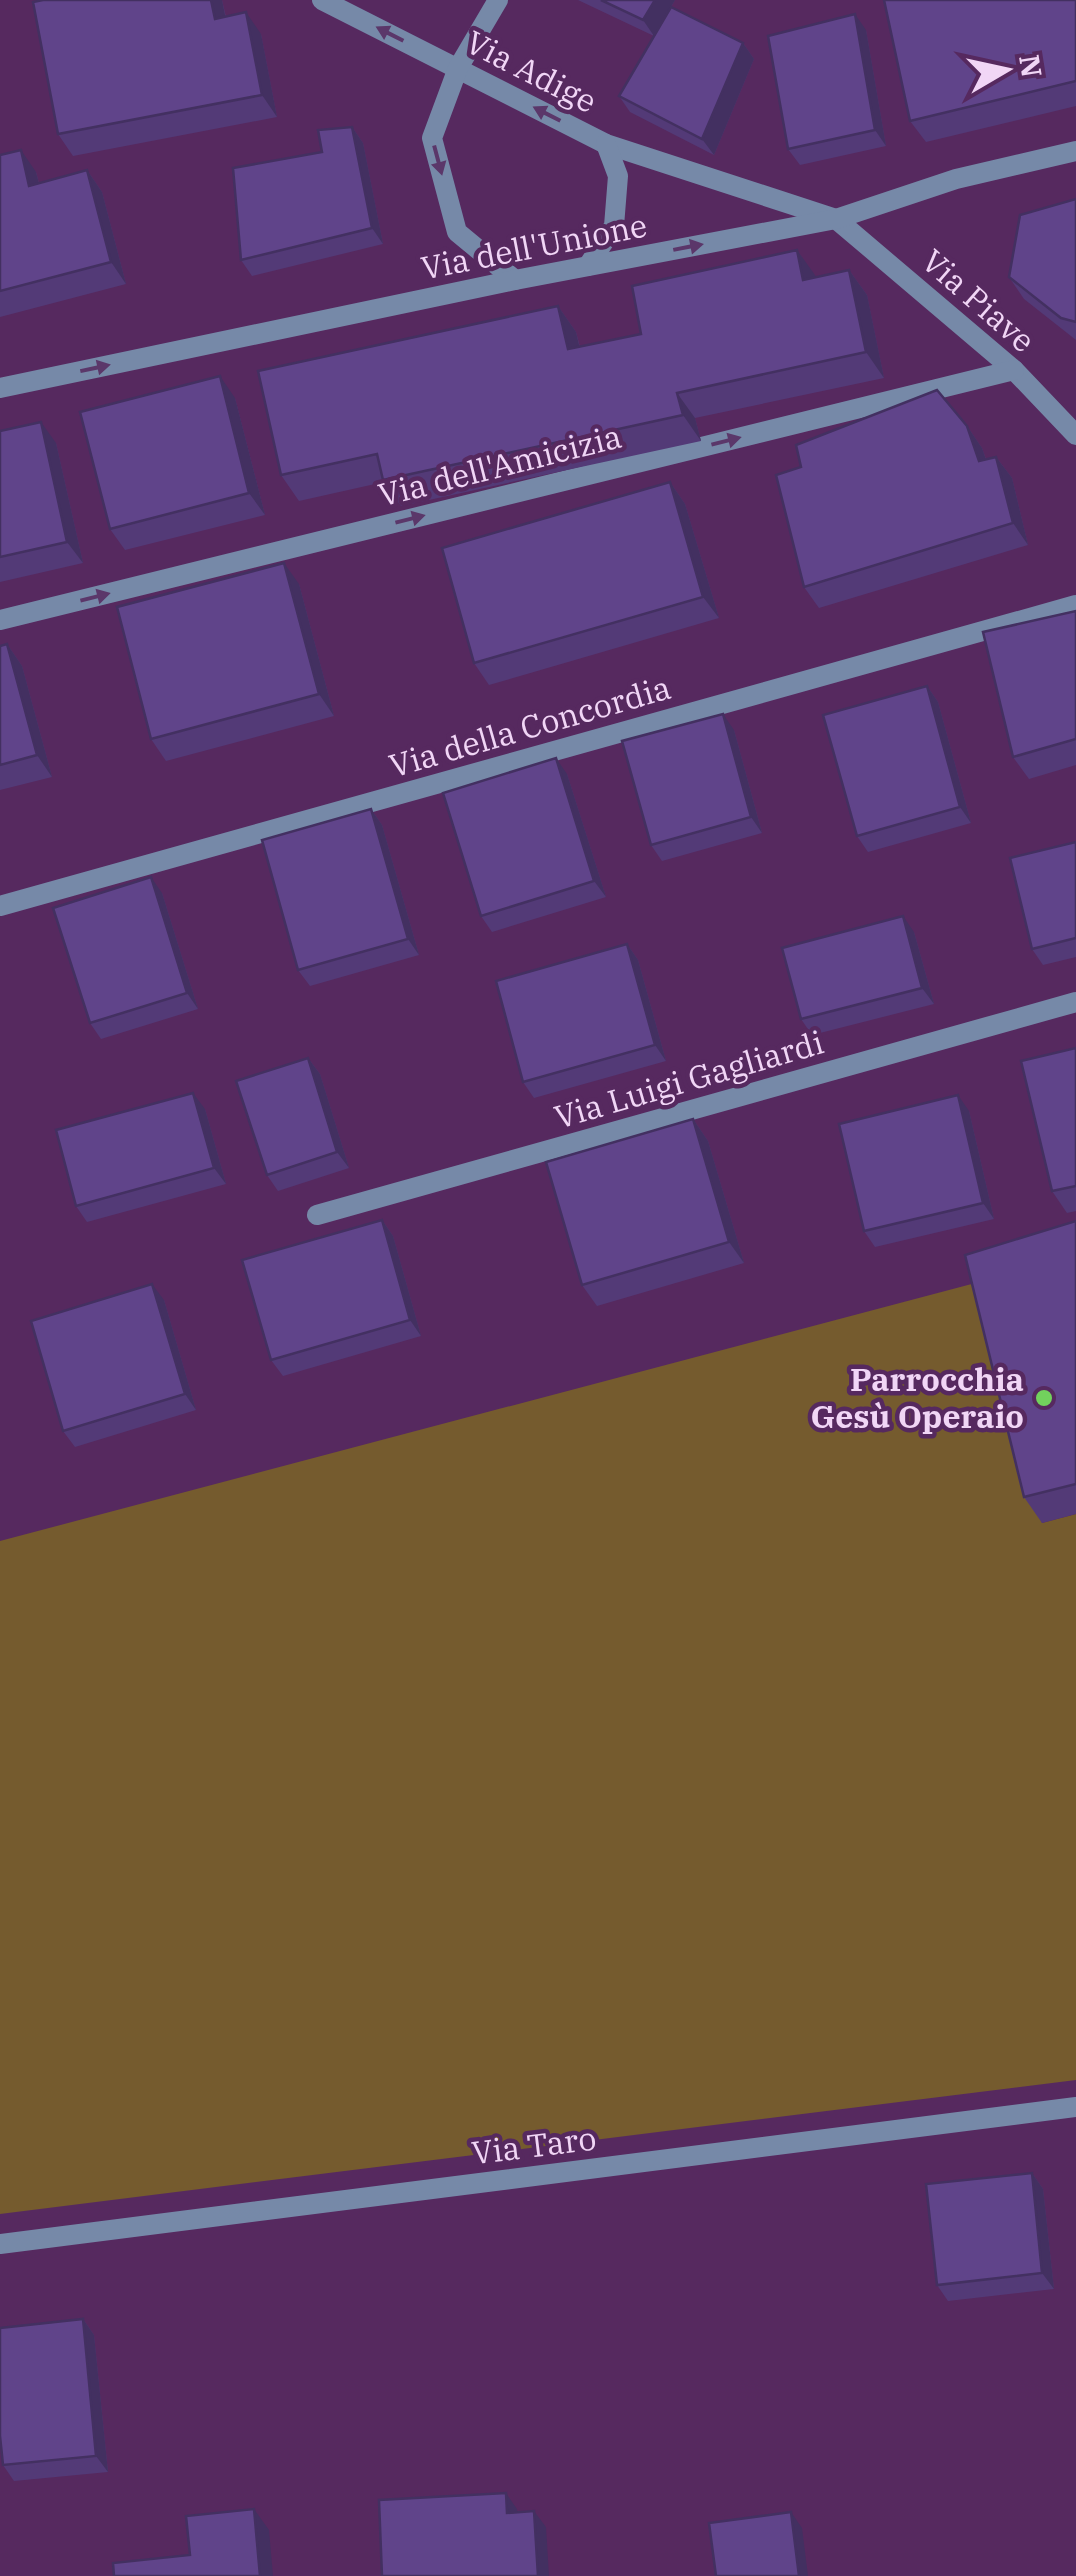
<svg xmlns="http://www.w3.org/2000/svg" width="1076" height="2576" font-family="'IBM Plex Serif',serif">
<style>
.green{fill:#755b2e}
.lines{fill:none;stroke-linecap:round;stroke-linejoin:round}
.street{stroke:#7689a8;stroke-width:20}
.wall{fill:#533a77}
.shaded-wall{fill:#433061}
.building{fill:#60448a;stroke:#433061;stroke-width:2.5}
.oneway{fill:#5b376a}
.poi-dot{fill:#72d25d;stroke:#56295f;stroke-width:4}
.labels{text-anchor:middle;stroke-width:9;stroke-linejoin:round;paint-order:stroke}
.street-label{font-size:32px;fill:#f1d6f6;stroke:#56295f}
.poi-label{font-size:32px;font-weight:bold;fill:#f1d6f6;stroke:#56295f;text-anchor:end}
</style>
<rect width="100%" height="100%" fill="#56295f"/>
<!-- green -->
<path class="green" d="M983 1281 1042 1523 1076 1514V2080L0 2214V1541Z"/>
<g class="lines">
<!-- street -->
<g class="street">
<path d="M322 0 606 144 836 219 1014 370 1076 435"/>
<path d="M498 0 458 68 432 138 457 232 515 280"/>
<path d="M588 266 614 226 618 176 606 144"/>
<path d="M0 388 515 280 836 219 956 179 1076 151"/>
<path d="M0 620 1014 370"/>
<path d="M0 906 1076 605"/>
<path d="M317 1215 1076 1002"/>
<path d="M0 2244 1076 2107"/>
</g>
</g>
<!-- wall -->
<g class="wall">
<path d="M43 0H222L226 17 261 34 277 117 73 156 58 134Z"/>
<path d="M578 0H675L671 7 743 43 754 59 714 155 630 112 619 96 654 36Z"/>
<path d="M1076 0V106L926 142 910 121Z"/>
<path d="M866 30 886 146 800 165 788 149Z"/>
<path d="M352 127 363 143 383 244 252 276 241 260 322 152Z"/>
<path d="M0 155 36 172 39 183 87 170 102 192 126 284 0 317Z"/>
<path d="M1076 199V340L1024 299 1009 277Z"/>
<path d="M797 250 815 277 849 270 867 295 884 378 695 418 701 441 401 506 384 482 299 501 281 475 558 306 576 332 580 347 641 334Z"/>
<path d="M235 398 265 515 125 550 110 529Z"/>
<path d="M967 426 982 448 986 459 996 457 1012 478 1028 545 819 608 804 587Z"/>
<path d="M0 431 56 443 83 563 0 582Z"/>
<path d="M670 482 685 504 719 618 489 685 474 663Z"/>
<path d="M299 584 334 716 166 761 151 739Z"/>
<path d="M1076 611V765L1029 779 1013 757Z"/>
<path d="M7 644 22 666 52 777 0 790V646Z"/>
<path d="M927 686 938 702 971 823 868 852 857 836Z"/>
<path d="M734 730 762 833 662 861 651 845Z"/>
<path d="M567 774 606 897 492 932 481 916Z"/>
<path d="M371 809 382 825 419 955 310 986 298 970Z"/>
<path d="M1076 842V957L1043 965 1032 949Z"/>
<path d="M162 893 198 1009 101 1039 90 1023Z"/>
<path d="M914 932 934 1004 812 1035 801 1019Z"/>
<path d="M627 944 638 960 666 1061 534 1098 523 1082Z"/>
<path d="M1076 1048V1211L1067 1213 1052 1191Z"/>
<path d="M308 1058 320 1074 349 1168 278 1191 267 1175Z"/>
<path d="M205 1109 226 1184 87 1222 76 1206Z"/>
<path d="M969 1111 994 1219 875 1247 864 1231Z"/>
<path d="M693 1119 708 1141 744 1263 597 1306 582 1285Z"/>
<path d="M382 1220 393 1236 421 1336 283 1376 271 1360Z"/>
<path d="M1076 1221V1514L1042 1523 1024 1497Z"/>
<path d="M164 1300 196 1410 75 1447 63 1431Z"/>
<path d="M1032 2173 1043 2189 1054 2289 948 2301 937 2285Z"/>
<path d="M83 2319 94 2335 108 2472 14 2481 3 2465Z"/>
</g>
<!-- shaded-wall -->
<g class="shaded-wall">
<path d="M211 0H222L230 40 215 19Z"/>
<path d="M655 0H675L654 36 643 20Z"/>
<path d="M246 12 261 34 277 117 262 95Z"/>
<path d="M855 14 866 30 886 146 875 130Z"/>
<path d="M743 43 754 59 714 155 702 139Z"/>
<path d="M352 127 363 143 383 244 372 228Z"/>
<path d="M21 150 36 172 45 207 29 186Z"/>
<path d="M87 170 102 192 126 284 111 262Z"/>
<path d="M797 250 815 275 821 306 803 280Z"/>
<path d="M849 270 867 295 884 378 866 352Z"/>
<path d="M558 306 576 332 586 375 568 349Z"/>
<path d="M220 376 235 398 265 515 249 493Z"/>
<path d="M677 393 695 418 701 441 683 415Z"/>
<path d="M41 422 56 443 83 563 67 542Z"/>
<path d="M967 426 982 448 994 483 979 461Z"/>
<path d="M996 457 1012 478 1028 545 1013 523Z"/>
<path d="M670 482 685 504 719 618 703 597Z"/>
<path d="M284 563 299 584 334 716 319 694Z"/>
<path d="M7 644 22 666 52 777 37 755Z"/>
<path d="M927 686 938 702 971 823 960 807Z"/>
<path d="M723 714 734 730 762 833 751 817Z"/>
<path d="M556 758 567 774 606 897 594 881Z"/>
<path d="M371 809 382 825 419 955 408 939Z"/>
<path d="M151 877 162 893 198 1009 187 993Z"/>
<path d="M903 916 914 932 934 1004 922 988Z"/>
<path d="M627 944 638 960 666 1061 655 1045Z"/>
<path d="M308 1058 320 1074 349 1168 337 1152Z"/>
<path d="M193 1093 205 1109 226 1184 214 1168Z"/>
<path d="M958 1095 969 1111 994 1219 983 1203Z"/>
<path d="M693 1119 708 1141 744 1263 729 1242Z"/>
<path d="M382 1220 393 1236 421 1336 410 1320Z"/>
<path d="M152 1284 164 1300 196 1410 185 1394Z"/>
<path d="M1032 2173 1043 2189 1054 2289 1042 2273Z"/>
<path d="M83 2319 94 2335 108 2472 96 2456Z"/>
<path d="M506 2493 517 2509 518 2529 507 2513Z"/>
<path d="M254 2509 269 2530 273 2576H260Z"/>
<path d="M534 2511 546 2527 549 2576H538Z"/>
<path d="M791 2512 802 2528 808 2576H799Z"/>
</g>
<!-- building -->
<g class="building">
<path d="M43 0H211L215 19 246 12 262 95 58 134 33 2Z"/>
<path d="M601 0H655L643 20Z"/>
<path d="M884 0H1076V81L910 121Z"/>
<path d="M671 7 743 43 702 139 619 96Z"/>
<path d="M855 14 875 130 788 149 768 36Z"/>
<path d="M352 127 372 228 241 260 233 168 322 152 318 130Z"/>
<path d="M21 150 29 186 87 170 111 262 0 291V155Z"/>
<path d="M1076 199V322L1061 318 1009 277 1020 215Z"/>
<path d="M797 250 803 280 849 270 866 352 677 393 683 415 383 480 377 454 281 475 258 371 558 306 568 349 641 334 632 286Z"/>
<path d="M220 376 249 493 110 529 80 412Z"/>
<path d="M937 390 967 426 979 461 996 457 1013 523 804 587 776 475 801 467 796 445Z"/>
<path d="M41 422 67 542 0 557V431Z"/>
<path d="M670 482 703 597 474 663 442 548Z"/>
<path d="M284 563 319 694 151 739 117 607Z"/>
<path d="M1076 611V739L1013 757 983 632Z"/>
<path d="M7 644 37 755 0 765V646Z"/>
<path d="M927 686 960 807 857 836 823 715Z"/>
<path d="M723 714 751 817 651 845 622 741Z"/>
<path d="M556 758 594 881 481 916 443 793Z"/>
<path d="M371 809 408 939 298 970 262 840Z"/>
<path d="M1076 842V938L1032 949 1010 858Z"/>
<path d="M151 877 187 993 90 1023 53 908Z"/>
<path d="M903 916 922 988 801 1019 782 948Z"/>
<path d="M627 944 655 1045 523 1082 496 981Z"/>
<path d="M1076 1048V1186L1052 1191 1021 1061Z"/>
<path d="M308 1058 337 1152 267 1175 236 1081Z"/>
<path d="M193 1093 214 1168 76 1206 56 1130Z"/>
<path d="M958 1095 983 1203 864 1231 839 1124Z"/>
<path d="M693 1119 729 1242 582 1285 546 1162Z"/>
<path d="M382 1220 410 1320 271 1360 242 1260Z"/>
<path d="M1076 1221V1484L1024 1497 965 1255Z"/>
<path d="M152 1284 185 1394 63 1431 31 1321Z"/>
<path d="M1032 2173 1042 2273 937 2285 926 2184Z"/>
<path d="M83 2319 96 2456 3 2465 0 2436V2328Z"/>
<path d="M506 2493 507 2513 534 2511 538 2576H382L379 2500Z"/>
<path d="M254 2509 260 2576H114L113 2563 190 2555 186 2516Z"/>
<path d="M791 2512 799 2576H716L709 2523Z"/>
</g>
<!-- one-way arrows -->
<defs><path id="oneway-solid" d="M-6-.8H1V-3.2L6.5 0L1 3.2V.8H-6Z" transform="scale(2.5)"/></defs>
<g class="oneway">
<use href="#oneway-solid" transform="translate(390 34) rotate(-153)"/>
<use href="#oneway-solid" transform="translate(547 114) rotate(-153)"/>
<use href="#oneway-solid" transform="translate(438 160) rotate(75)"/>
<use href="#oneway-solid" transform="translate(688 247) rotate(-11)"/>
<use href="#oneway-solid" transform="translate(95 368) rotate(-12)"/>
<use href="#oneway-solid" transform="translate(726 441) rotate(-14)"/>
<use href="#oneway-solid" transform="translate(410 519) rotate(-14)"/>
<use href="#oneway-solid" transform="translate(95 597) rotate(-14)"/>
</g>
<!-- markers -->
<circle class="poi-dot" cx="1044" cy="1398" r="10"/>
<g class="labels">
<!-- street labels -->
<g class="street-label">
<text transform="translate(531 72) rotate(27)" y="11">Via Adige</text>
<text transform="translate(534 247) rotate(-11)" y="11">Via dell'Unione</text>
<text transform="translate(978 301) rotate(41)" y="11">Via Piave</text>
<text transform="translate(500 466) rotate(-14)" y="11">Via dell'Amicizia</text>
<text transform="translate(530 727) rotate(-16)" y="11">Via della Concordia</text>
<text transform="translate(689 1080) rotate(-16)" y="11">Via Luigi Gagliardi</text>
<text transform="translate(534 2146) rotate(-7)" y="11">Via Taro</text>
</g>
<!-- poi labels -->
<g class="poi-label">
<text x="1024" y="1391">Parrocchia<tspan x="1024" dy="37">Gesù Operaio</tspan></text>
</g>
</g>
<!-- north arrow -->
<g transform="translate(1006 70) rotate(81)" stroke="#56295f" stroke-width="8" paint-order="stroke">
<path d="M0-8L18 38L0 25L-18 38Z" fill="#f1d6f6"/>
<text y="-15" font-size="28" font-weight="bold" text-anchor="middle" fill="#f1d6f6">N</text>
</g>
</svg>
